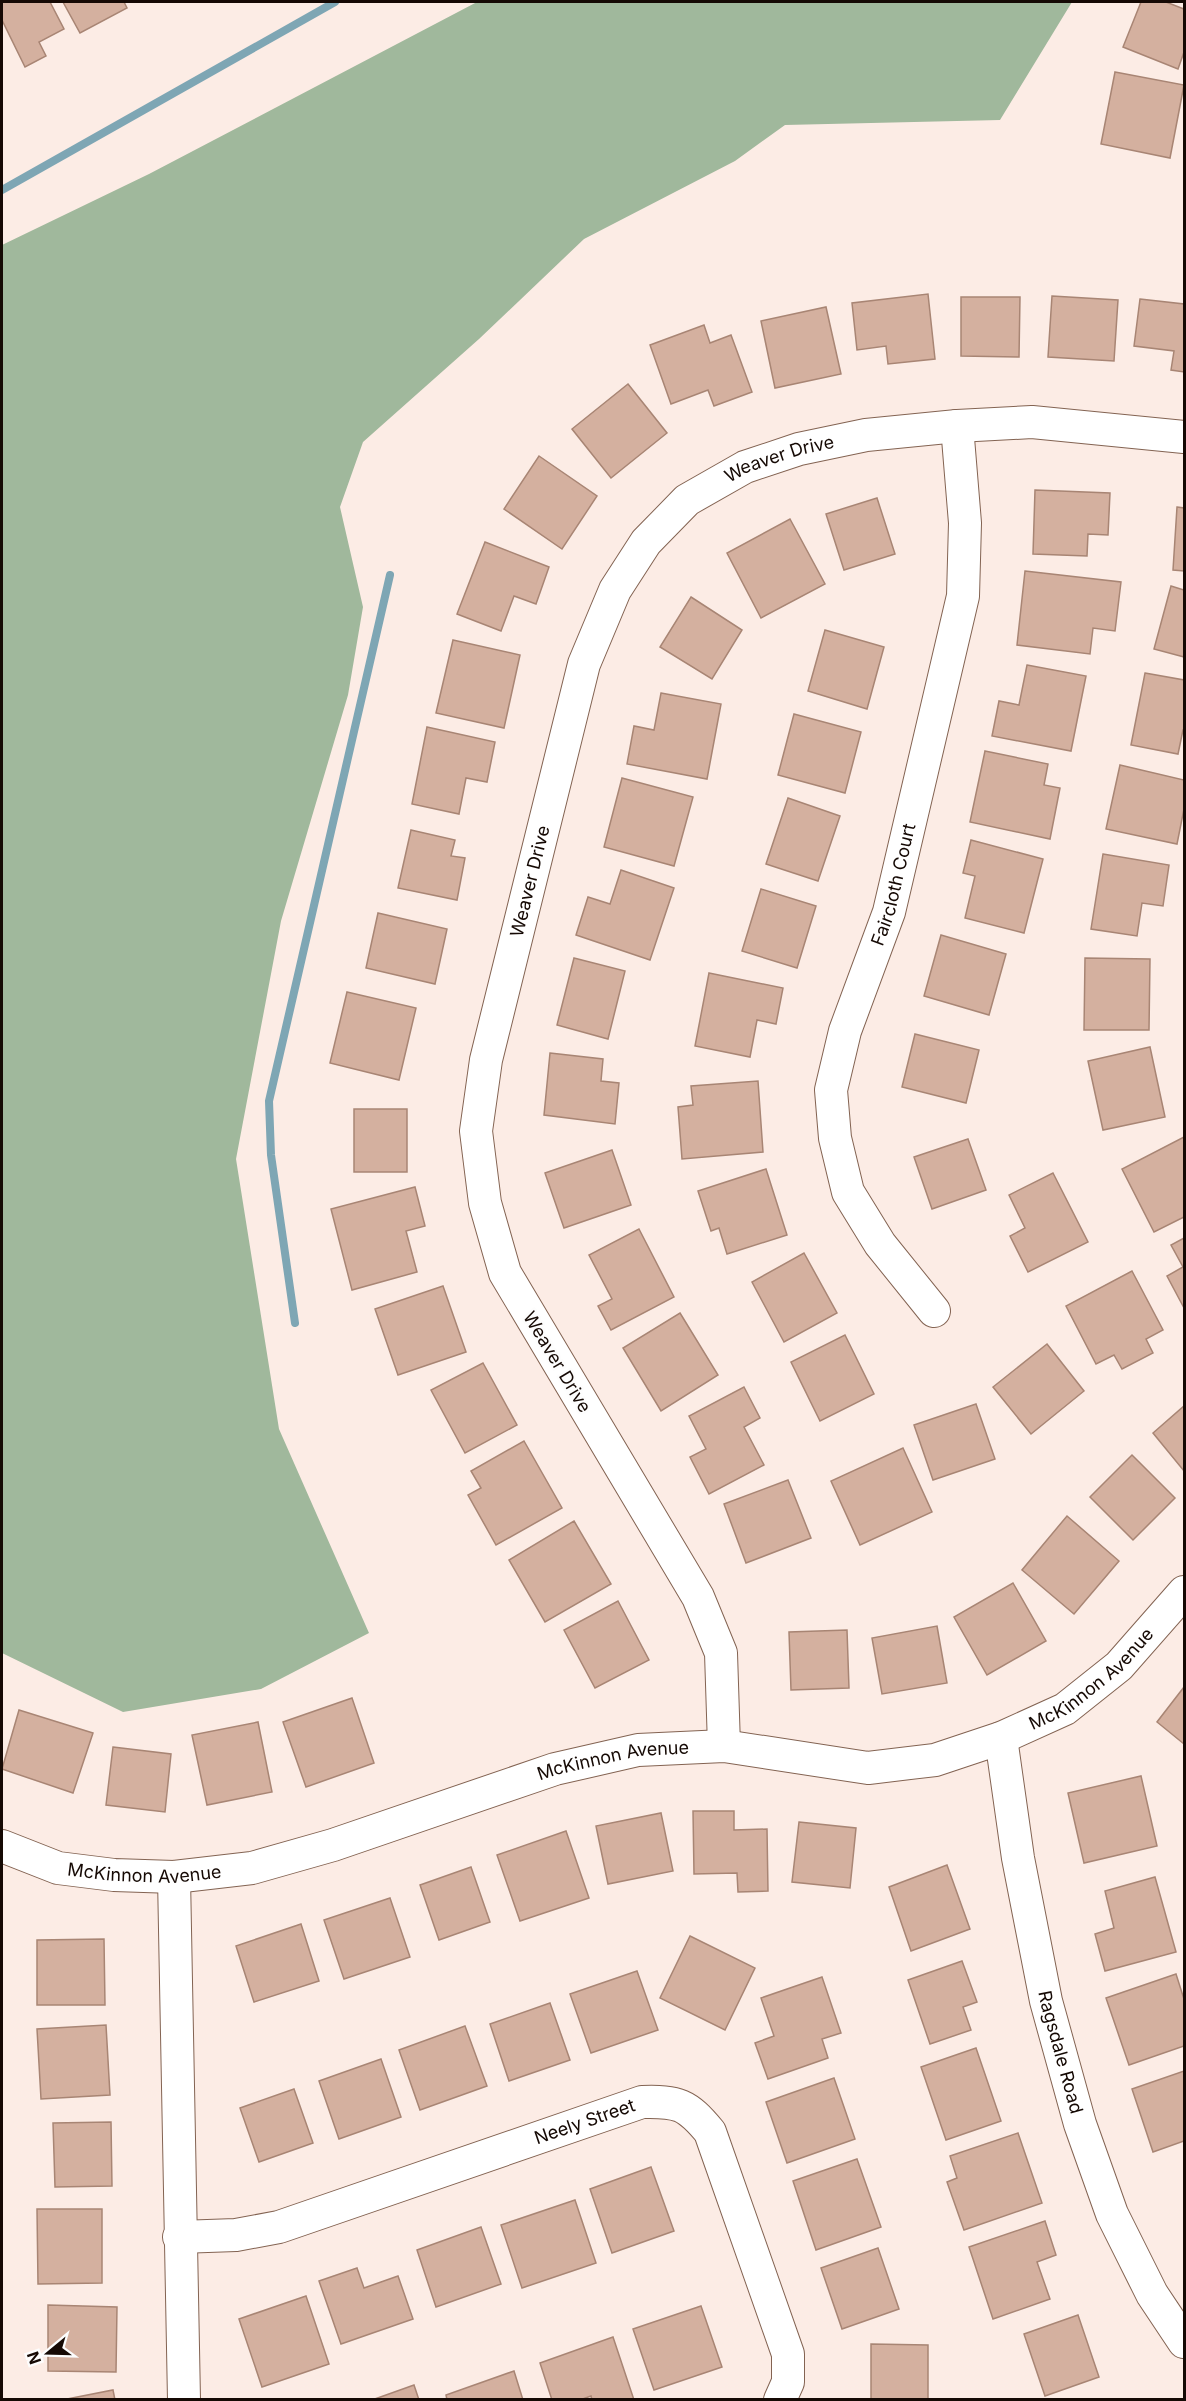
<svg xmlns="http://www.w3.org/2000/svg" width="1186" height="2401" font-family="Inter,sans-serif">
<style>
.forest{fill:#a0b89c}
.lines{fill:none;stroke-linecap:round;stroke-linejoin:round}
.stream{stroke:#7ea6b4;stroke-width:8}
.building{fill:#d4b09f;stroke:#a88574;stroke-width:1.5}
.street-casing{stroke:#836352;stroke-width:34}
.street{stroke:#fff;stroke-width:32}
.labels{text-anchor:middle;stroke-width:5;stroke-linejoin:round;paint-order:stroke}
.street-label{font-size:18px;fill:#150904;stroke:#fdfdfd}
</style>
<rect width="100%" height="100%" fill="#fcece5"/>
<!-- forest -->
<path class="forest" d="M477 2H1072L1000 120 785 125 735 161 584 239 479 339 363 442 340 507 363 607 348 695 281 921 236 1159 279 1429 369 1633 261 1689 123 1712 2 1653V245L149 174Z"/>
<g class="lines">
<!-- stream -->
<g class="stream">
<path d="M2 190 335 2"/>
<path d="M295 1323 271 1155 269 1101 390 575"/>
</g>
</g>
<!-- building -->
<g class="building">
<path d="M2 2H50L64 29 39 42 46 56 25 67 2 20Z"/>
<path d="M63 2H124L127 8 80 33Z"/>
<path d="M1141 2H1166L1184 9V52L1178 69 1123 47Z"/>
<path d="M1115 72 1184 85 1170 158 1101 144Z"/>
<path d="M928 294 935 359 888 364 886 346 857 350 852 303Z"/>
<path d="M1052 296 1118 300 1114 361 1048 357Z"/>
<path d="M961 297H1020L1019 357 961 356Z"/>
<path d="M1140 299 1184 304V372L1171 370 1174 351 1134 346Z"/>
<path d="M826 307 841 374 775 388 761 321Z"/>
<path d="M704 325 710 343 731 335 752 392 714 406 708 390 671 404 650 345Z"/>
<path d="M628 384 667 433 611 478 572 429Z"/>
<path d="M539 456 597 496 562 549 504 509Z"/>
<path d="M1035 490 1110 493 1108 535 1088 534 1087 556 1033 554Z"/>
<path d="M877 498 895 554 844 570 826 514Z"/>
<path d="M1177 507 1184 508V571L1173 570Z"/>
<path d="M790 519 825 584 761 618 727 553Z"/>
<path d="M485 542 549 567 536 604 514 596 501 631 457 614Z"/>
<path d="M1025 571 1121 582 1115 631 1093 628 1090 654 1017 645Z"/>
<path d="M1171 586 1184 590V657L1154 649Z"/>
<path d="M691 597 742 630 712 679 660 647Z"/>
<path d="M825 630 884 647 867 709 808 691Z"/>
<path d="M453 640 520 655 504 728 436 713Z"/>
<path d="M1027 665 1086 676 1071 751 992 736 999 701 1019 705Z"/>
<path d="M1145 673 1184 680V730H1183L1178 754 1131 745Z"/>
<path d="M661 693 721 704 707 779 627 764 634 726 654 730Z"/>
<path d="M794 714 861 732 845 793 778 775Z"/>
<path d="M427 727 495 742 487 782 466 778 459 814 412 804Z"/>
<path d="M985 751 1048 764 1044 785 1060 788 1050 839 970 822Z"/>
<path d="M1120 765 1184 780V809L1177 844 1106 829Z"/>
<path d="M622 778 693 797 674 866 604 847Z"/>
<path d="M788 798 840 816 818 881 766 864Z"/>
<path d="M411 830 455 840 451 856 465 858 457 900 398 888Z"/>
<path d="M971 840 1043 859 1024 933 965 918 975 876 963 873Z"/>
<path d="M1103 854 1169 865 1163 906 1142 903 1137 936 1091 929Z"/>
<path d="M621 870 674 888 650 960 576 935 588 897 610 904Z"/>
<path d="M761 889 816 906 797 968 742 951Z"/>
<path d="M378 913 447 929 435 984 366 968Z"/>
<path d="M941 935 1006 954 989 1015 924 996Z"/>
<path d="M574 958 625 971 608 1039 557 1025Z"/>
<path d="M1085 958 1150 959 1149 1030H1084Z"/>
<path d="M709 973 783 988 776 1024 757 1020 750 1057 695 1046Z"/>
<path d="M347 992 416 1008 399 1080 330 1063Z"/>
<path d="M915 1034 979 1050 966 1103 902 1087Z"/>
<path d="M1150 1047 1165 1117 1103 1130 1088 1061Z"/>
<path d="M550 1053 603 1059 601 1081 619 1083 615 1124 544 1115Z"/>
<path d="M758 1081 763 1152 682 1159 678 1107 693 1105 691 1086Z"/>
<rect x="354" y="1109" width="53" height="63"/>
<path d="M1184 1137V1217L1154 1232 1122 1169Z"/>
<path d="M968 1139 986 1190 932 1209 914 1157Z"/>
<path d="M612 1150 631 1205 564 1228 545 1173Z"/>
<path d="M766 1169 787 1235 727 1254 719 1228 711 1231 698 1191Z"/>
<path d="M1053 1173 1088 1242 1028 1272 1010 1236 1025 1228 1009 1195Z"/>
<path d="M415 1187 425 1226 406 1231 417 1272 352 1290 331 1209Z"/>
<path d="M639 1229 674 1297 611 1330 598 1306 612 1299 589 1255Z"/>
<path d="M1184 1238V1308L1167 1276 1183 1267 1171 1245Z"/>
<path d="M804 1253 837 1313 784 1342 752 1282Z"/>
<path d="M1132 1271 1163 1330 1146 1339 1153 1353 1122 1369 1114 1355 1096 1364 1066 1306Z"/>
<path d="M443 1286 466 1352 398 1375 375 1309Z"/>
<path d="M680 1313 718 1375 661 1411 623 1348Z"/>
<path d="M845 1335 874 1394 820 1421 791 1362Z"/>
<path d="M1047 1344 1084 1391 1031 1434 993 1387Z"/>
<path d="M483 1363 517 1425 465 1453 431 1390Z"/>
<path d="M744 1387 760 1418 744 1427 764 1465 709 1494 690 1457 706 1449 689 1416Z"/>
<path d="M976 1404 995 1459 933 1480 914 1425Z"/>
<path d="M1184 1406V1471L1153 1433Z"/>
<path d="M524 1441 562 1508 496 1545 468 1495 481 1488 471 1471Z"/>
<path d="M903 1448 932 1512 860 1545 831 1481Z"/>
<path d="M1132 1455 1175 1498 1133 1540 1090 1497Z"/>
<path d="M788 1480 811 1538 746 1563 724 1504Z"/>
<path d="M1067 1516 1119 1561 1074 1614 1022 1570Z"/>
<path d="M574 1521 611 1584 545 1622 509 1560Z"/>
<path d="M1013 1583 1046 1641 987 1675 954 1617Z"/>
<path d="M618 1601 649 1660 595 1688 564 1630Z"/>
<path d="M937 1626 947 1683 882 1694 872 1638Z"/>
<path d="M847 1630 849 1688 791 1690 789 1632Z"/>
<path d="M1184 1687V1744L1157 1722Z"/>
<path d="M352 1698 374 1763 306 1787 283 1722Z"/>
<path d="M19 1710 93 1733 73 1793 2 1769Z"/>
<path d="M258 1722 272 1792 207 1805 192 1735Z"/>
<path d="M113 1747 171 1754 165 1812 106 1805Z"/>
<path d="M1141 1776 1157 1846 1084 1863 1068 1793Z"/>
<path d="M693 1811H734V1830L767 1829 768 1891 738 1892 737 1873 694 1874Z"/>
<path d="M661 1813 673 1871 608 1884 596 1826Z"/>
<path d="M799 1822 856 1828 850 1888 792 1882Z"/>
<path d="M566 1831 589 1898 520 1921 497 1855Z"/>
<path d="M947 1865 970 1929 911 1951 889 1887Z"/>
<path d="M471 1867 490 1922 439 1940 420 1885Z"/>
<path d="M1155 1877 1176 1952 1105 1971 1095 1934 1114 1928 1105 1891Z"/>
<path d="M390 1898 410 1957 344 1979 324 1920Z"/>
<path d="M301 1924 319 1981 254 2002 236 1946Z"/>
<path d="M690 1936 755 1968 725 2030 660 1998Z"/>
<path d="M104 1939 105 2005H37V1940Z"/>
<path d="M962 1961 977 2002 963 2007 971 2030 930 2044 908 1980Z"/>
<path d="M637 1971 658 2030 591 2053 570 1994Z"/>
<path d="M1176 1974 1184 1999V2046L1129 2065 1106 1998Z"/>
<path d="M822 1977 841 2033 822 2039 828 2058 768 2079 755 2043 774 2036 761 1998Z"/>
<path d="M550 2003 570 2060 509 2081 490 2024Z"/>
<path d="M106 2025 110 2095 41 2099 37 2029Z"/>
<path d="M465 2026 487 2086 420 2110 399 2050Z"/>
<path d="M976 2048 1001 2121 946 2140 921 2067Z"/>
<path d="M381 2059 401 2117 339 2139 319 2081Z"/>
<path d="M1184 2071V2141L1153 2152 1132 2089Z"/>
<path d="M834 2078 855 2139 787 2163 766 2102Z"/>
<path d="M294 2089 313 2143 259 2162 240 2108Z"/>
<path d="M111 2122 112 2186 55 2187 53 2123Z"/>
<path d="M1018 2133 1042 2203 964 2230 947 2182 957 2178 950 2156Z"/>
<path d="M857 2159 881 2227 816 2250 793 2181Z"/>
<path d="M651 2167 674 2231 612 2253 590 2189Z"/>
<path d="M575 2200 596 2263 522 2288 501 2225Z"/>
<path d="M37 2209H102V2283L38 2284Z"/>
<path d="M1045 2221 1056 2255 1037 2262 1050 2299 993 2319 969 2247Z"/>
<path d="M481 2227 501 2284 436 2307 417 2250Z"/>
<path d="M878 2248 899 2309 842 2329 821 2268Z"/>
<path d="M357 2268 364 2288 398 2276 413 2319 341 2344 319 2281Z"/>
<path d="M306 2296 329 2364 262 2387 239 2319Z"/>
<path d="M48 2305 117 2307 116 2372 48 2371Z"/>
<path d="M701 2306 722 2367 654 2390 633 2329Z"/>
<path d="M1078 2315 1099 2377 1045 2396 1024 2334Z"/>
<path d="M613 2337 634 2400H592L591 2396 580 2400H552L540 2363Z"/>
<path d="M871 2344 928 2345V2400H871Z"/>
<path d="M514 2371 523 2400H447L446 2395Z"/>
<path d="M414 2385 419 2400H372Z"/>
<path d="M113 2390 115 2400H62Z"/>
</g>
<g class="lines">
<defs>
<g id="street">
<path id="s1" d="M934 1311 880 1244 848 1192 835 1138 831 1090 845 1031 889 912 963 596 965 523 957 426"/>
<path id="s2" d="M1001 1738 1018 1858 1046 2001 1080 2124 1112 2214 1152 2294 1184 2342"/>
<path id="s3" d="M724 1746 721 1653 698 1597 505 1273 485 1203 476 1131 486 1060 584 664 615 590 646 542 687 500 745 467 799 449 866 435 957 426 1032 422 1184 437"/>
<path id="s4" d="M2 1846 58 1868 114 1875 174 1877 252 1868 333 1845 555 1769 638 1750 724 1746 868 1768 935 1760 1001 1738 1065 1709 1119 1666 1184 1592"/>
<path d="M174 1877 184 2400"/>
<path id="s5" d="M179 2237 236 2235 279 2227 642 2102C678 2101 687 2104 710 2132L788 2354V2382L780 2400"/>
</g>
</defs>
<!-- street casing -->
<use href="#street" class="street-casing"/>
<!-- street -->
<use href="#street" class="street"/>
</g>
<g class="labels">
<!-- street labels -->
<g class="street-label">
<text dy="6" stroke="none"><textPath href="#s3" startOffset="1454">Weaver Drive</textPath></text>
<text dy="6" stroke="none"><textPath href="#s3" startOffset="932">Weaver Drive</textPath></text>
<text dy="6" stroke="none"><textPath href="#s1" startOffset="466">Faircloth Court</textPath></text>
<text transform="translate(557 1362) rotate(59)" y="6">Weaver Drive</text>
<text dy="6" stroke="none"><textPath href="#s4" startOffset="1137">McKinnon Avenue</textPath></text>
<text dy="6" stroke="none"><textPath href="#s4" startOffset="633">McKinnon Avenue</textPath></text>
<text dy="6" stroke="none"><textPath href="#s4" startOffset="147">McKinnon Avenue</textPath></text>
<text dy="6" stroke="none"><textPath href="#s2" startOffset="320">Ragsdale Road</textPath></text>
<text dy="6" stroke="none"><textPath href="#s5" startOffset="424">Neely Street</textPath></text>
</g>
</g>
<!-- border -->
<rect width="1186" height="2401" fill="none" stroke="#150904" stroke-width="6"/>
<!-- north arrow -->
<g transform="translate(48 2353) rotate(251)" stroke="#fdfdfd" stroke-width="4.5" paint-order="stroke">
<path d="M0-4.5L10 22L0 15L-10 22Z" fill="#150904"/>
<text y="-9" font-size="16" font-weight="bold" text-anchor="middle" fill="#150904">N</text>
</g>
</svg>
